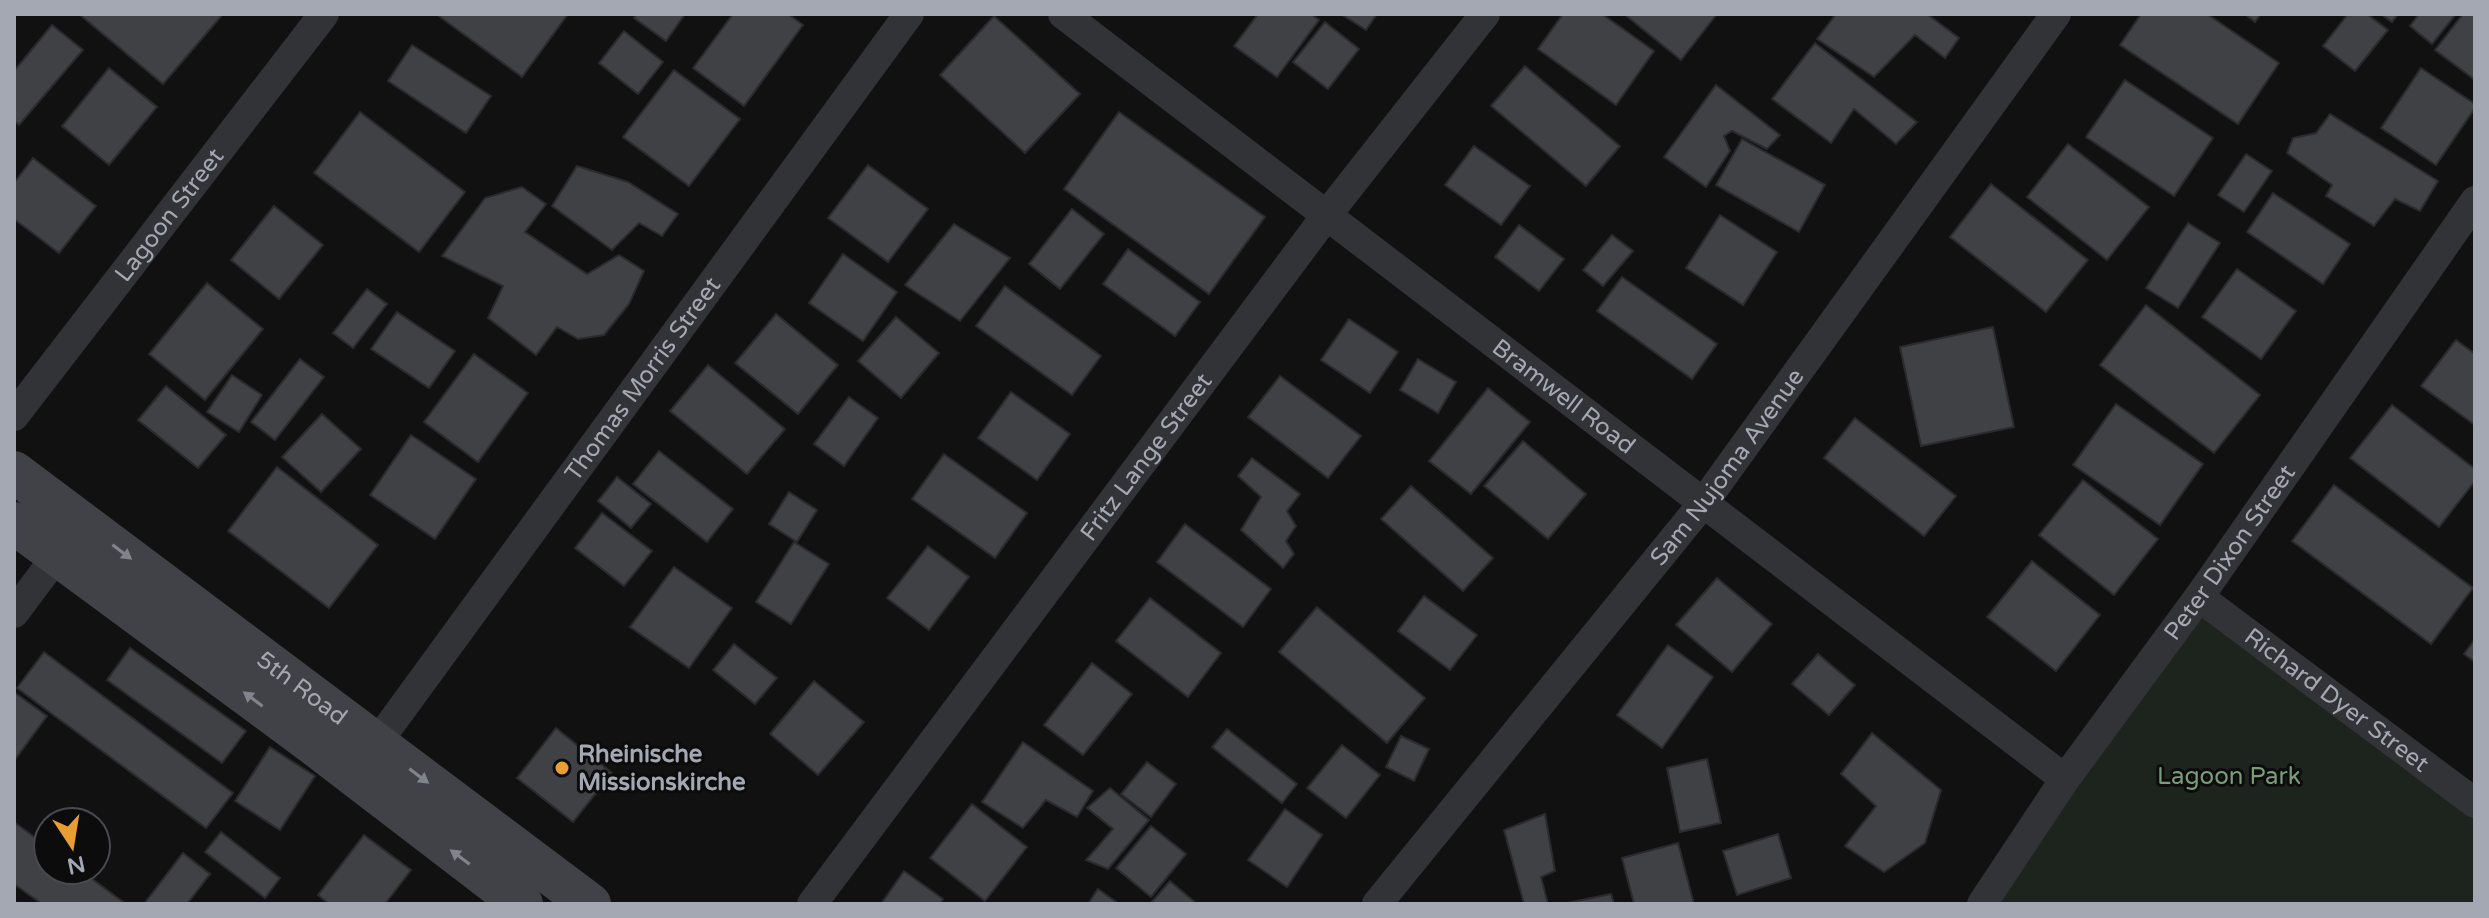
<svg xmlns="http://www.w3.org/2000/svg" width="2489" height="918" font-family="'Varela Round',sans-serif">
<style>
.green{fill:#1d241e}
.building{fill:#404145;stroke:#2b2b2e;stroke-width:2}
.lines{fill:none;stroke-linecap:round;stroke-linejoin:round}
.minor{stroke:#323337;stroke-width:30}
.secondary{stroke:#404247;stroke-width:42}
.oneway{fill:#80848d}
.poi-dot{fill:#e89e33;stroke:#0c0c0d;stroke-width:3}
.labels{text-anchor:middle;stroke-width:6;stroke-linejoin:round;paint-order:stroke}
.street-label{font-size:24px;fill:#a3a8b2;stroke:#0c0c0d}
.poi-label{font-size:24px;font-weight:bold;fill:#a3a8b2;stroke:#0c0c0d;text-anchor:start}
.park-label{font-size:24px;fill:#7a9c7a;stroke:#0c0c0d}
</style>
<rect width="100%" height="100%" fill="#111112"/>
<!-- green -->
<path class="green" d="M2199 597 2475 803V904H1985Z"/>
<!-- building -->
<g class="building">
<path d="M79 14H223L163 84Z"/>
<path d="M436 14H568L522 77Z"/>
<path d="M637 14H685L666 41 634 18Z"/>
<path d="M733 14H788L803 25 744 106 693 68Z"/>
<path d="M1258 14H1311L1319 20 1277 77 1234 46Z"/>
<path d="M1341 14H1377L1366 30Z"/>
<path d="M1563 14H1602L1654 51 1616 105 1538 49Z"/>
<path d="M1624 14H1717L1681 60Z"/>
<path d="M1836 14H1927L1959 38 1945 58 1915 35 1874 77 1817 39Z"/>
<path d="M2141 14H2207L2279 63 2238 124 2120 45Z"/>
<path d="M2245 14H2261L2255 22Z"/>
<path d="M2348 14H2367L2388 30 2355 71 2323 46Z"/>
<path d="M2381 14H2398L2392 22Z"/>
<path d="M2419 14H2456L2432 44 2410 26Z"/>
<path d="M2463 14H2475V80L2435 50Z"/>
<path d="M994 16 1080 94 1025 153 940 75Z"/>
<path d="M1325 22 1359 49 1328 89 1293 62Z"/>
<path d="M52 25 83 50 19 125 14 121V71Z"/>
<path d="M624 31 663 62 638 94 599 63Z"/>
<path d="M1815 43 1917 122 1896 144 1854 109 1831 143 1772 99Z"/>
<path d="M412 45 491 96 466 133 388 81Z"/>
<path d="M1525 66 1620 146 1586 186 1491 106Z"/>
<path d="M109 68 157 107 109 165 62 126Z"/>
<path d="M2421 68 2475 104V108L2436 165 2381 128Z"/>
<path d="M674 70 740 119 689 186 623 137Z"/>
<path d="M2125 80 2213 138 2174 196 2086 137Z"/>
<path d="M1716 85 1780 135 1767 149 1732 131 1724 136 1730 151 1706 187 1664 157Z"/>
<path d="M360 112 465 192 419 252 314 173Z"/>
<path d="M1119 112 1265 217 1209 294 1064 189Z"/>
<path d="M2330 114 2438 181 2420 211 2395 199 2374 226 2326 196 2332 185 2287 153 2293 138 2316 133Z"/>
<path d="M1742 139 1825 185 1799 232 1716 185Z"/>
<path d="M2068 144 2149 207 2107 260 2027 197Z"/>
<path d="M1474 146 1530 186 1501 225 1445 185Z"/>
<path d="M2246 154 2272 171 2244 212 2218 195Z"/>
<path d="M33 158 96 206 59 253 14 219V183Z"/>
<path d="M868 165 928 209 888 262 828 218Z"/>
<path d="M577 166 628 182 678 214 662 236 639 223 612 250 552 206Z"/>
<path d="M1991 184 2088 260 2046 312 1950 237Z"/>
<path d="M522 187 546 204 525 232 587 274 619 255 644 271 629 304 604 335 578 339 557 327 536 355 488 318 503 286 442 256 485 198Z"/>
<path d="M2273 193 2350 244 2323 284 2247 232Z"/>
<path d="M274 206 323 245 279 299 231 260Z"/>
<path d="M1072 209 1104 234 1060 289 1029 264Z"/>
<path d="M1720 215 1777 252 1743 305 1686 268Z"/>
<path d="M2188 223 2220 243 2178 308 2146 288Z"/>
<path d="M954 224 1010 258 960 321 905 285Z"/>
<path d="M1519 225 1564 259 1539 291 1495 257Z"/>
<path d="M1612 235 1633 251 1603 286 1583 270Z"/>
<path d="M1128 249 1200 302 1175 336 1103 284Z"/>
<path d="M843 254 897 292 863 341 809 303Z"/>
<path d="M2237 269 2296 311 2261 359 2202 317Z"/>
<path d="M1622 277 1717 344 1692 379 1597 311Z"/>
<path d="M207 283 263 329 205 400 149 354Z"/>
<path d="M1005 286 1101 356 1072 395 976 326Z"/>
<path d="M367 289 387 304 353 348 333 333Z"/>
<path d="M2146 305 2260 395 2214 453 2100 365Z"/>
<path d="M397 312 455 351 429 388 371 349Z"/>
<path d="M776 314 838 365 798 414 735 363Z"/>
<path d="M896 317 939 353 901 398 858 361Z"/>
<path d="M1349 319 1398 352 1370 393 1321 360Z"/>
<path d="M1993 327 2014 427 1921 446 1900 347Z"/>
<path d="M2456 340 2475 354V425L2421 386Z"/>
<path d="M474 354 528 393 478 462 424 422Z"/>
<path d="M300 359 324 377 275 440 251 422Z"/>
<path d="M1418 359 1456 382 1438 413 1400 390Z"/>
<path d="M708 365 785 429 747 474 670 411Z"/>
<path d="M232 375 262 395 239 432 207 412Z"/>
<path d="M1280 376 1361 436 1328 478 1248 417Z"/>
<path d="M166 386 226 435 198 468 138 420Z"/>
<path d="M1488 388 1530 422 1471 494 1429 461Z"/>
<path d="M1011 392 1070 434 1037 480 978 438Z"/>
<path d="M849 397 878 418 844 466 814 444Z"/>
<path d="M2116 404 2203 464 2160 525 2073 465Z"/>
<path d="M2392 405 2475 469V481L2439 527 2350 458Z"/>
<path d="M322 414 361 449 321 492 282 457Z"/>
<path d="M1855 418 1956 496 1924 536 1824 458Z"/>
<path d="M411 435 476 479 435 539 370 495Z"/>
<path d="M1523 441 1586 494 1548 539 1484 486Z"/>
<path d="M659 451 733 509 707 542 633 484Z"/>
<path d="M944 454 1027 513 995 558 912 499Z"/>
<path d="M1252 458 1300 494 1287 511 1296 526 1286 541 1294 554 1283 568 1241 530 1261 497 1238 476Z"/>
<path d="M277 467 378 545 329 608 228 531Z"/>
<path d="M617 477 651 504 631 528 598 501Z"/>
<path d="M2083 480 2158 539 2114 595 2039 535Z"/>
<path d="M2334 485 2473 588 2431 644 2292 541Z"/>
<path d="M1411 486 1493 558 1463 591 1381 519Z"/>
<path d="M789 492 817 510 797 542 769 524Z"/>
<path d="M602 513 652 551 624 586 575 548Z"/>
<path d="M1185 524 1271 589 1243 627 1157 562Z"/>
<path d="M794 542 829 564 791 624 756 602Z"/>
<path d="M928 546 969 577 929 630 887 598Z"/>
<path d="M2032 561 2100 615 2056 671 1987 617Z"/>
<path d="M674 567 732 608 689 668 630 627Z"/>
<path d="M1717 578 1772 624 1732 672 1676 625Z"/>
<path d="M1424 596 1477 635 1450 670 1398 631Z"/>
<path d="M1150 598 1221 653 1188 697 1116 641Z"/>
<path d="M1317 607 1425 698 1387 743 1279 652Z"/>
<path d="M2475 639V662L2464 654Z"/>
<path d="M734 644 777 678 755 704 713 670Z"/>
<path d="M1668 645 1713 677 1662 748 1617 715Z"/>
<path d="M130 648 246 731 222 763 107 680Z"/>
<path d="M44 652 233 793 206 828 17 688Z"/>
<path d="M1818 654 1855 685 1829 715 1792 684Z"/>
<path d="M1092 663 1132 694 1083 755 1044 725Z"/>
<path d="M814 681 864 722 818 775 770 734Z"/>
<path d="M14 692 47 716 14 761Z"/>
<path d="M556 728 612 773 573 822 517 778Z"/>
<path d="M1227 729 1297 784 1282 803 1212 747Z"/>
<path d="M1872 733 1941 790 1925 843 1884 872 1845 846 1876 806 1841 774Z"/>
<path d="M1401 736 1429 749 1414 781 1386 767Z"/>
<path d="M1023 742 1093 791 1077 817 1046 800 1023 828 982 802Z"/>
<path d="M1342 745 1380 775 1346 818 1307 788Z"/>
<path d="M270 747 315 776 280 830 235 801Z"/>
<path d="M1707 759 1721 823 1680 832 1667 768Z"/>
<path d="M1147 762 1176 784 1151 817 1121 794Z"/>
<path d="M1110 788 1149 820 1108 869 1086 860 1113 829 1087 808Z"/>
<path d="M972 804 1027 847 985 901 930 858Z"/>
<path d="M1285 809 1322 835 1287 887 1248 860Z"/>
<path d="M1545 814 1555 871 1541 877 1548 904H1524L1504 830Z"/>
<path d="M14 822 48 847V870H80L126 904H42L14 884Z"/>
<path d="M1151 826 1186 854 1151 897 1116 868Z"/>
<path d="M221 832 280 878 265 898 205 852Z"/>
<path d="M1778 834 1791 878 1737 895 1723 851Z"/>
<path d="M364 835 411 870 385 904H329L318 895Z"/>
<path d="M1678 843 1694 904H1634L1622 858Z"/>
<path d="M183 853 210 874 187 904H144Z"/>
<path d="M904 871 943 899 940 904H881Z"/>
<path d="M1170 881 1197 904H1150Z"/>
<path d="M1098 889 1119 904H1088Z"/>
<path d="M1611 894 1614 904H1562Z"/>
</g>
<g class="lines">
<!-- minor -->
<g class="minor">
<path id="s1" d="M1063 14 2065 779"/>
<path id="s2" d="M14 416 324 14"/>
<path id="s3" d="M2199 597 2475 803"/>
<path d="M14 613 68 541"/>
<path id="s4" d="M376 744 909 14"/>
<path id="s5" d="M812 904 1326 216 1485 14"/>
<path id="s6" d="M1377 904 1704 502 2056 14"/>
<path id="s7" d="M1982 904 2065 779 2199 597 2475 201"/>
</g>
<!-- secondary -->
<g class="secondary">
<path id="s8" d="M14 472 590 904"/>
<path d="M14 523 308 740 522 904"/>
</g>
</g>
<!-- one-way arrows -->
<defs><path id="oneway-solid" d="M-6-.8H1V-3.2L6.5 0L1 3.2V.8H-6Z" transform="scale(2)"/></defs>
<g class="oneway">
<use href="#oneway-solid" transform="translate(122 552) rotate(37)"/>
<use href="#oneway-solid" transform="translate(253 699) rotate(-143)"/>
<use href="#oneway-solid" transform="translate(419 776) rotate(37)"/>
<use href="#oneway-solid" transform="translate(460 857) rotate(-143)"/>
</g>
<!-- markers -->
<circle class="poi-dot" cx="562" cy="768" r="8"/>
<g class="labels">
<!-- street labels -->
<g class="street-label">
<text dy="8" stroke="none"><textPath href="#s2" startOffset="254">Lagoon Street</textPath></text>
<text dy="8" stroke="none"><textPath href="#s4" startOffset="452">Thomas Morris Street</textPath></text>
<text dy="8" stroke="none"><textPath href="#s1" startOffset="630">Bramwell Road</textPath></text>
<text dy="8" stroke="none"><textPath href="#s5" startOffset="558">Fritz Lange Street</textPath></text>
<text dy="8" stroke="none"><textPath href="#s6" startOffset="560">Sam Nujoma Avenue</textPath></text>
<text dy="8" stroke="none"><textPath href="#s7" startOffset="430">Peter Dixon Street</textPath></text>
<text dy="8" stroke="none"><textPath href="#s8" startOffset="360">5th Road</textPath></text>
<text dy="8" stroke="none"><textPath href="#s3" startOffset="172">Richard Dyer Street</textPath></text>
</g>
<!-- poi labels -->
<g class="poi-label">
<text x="578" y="762">Rheinische<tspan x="578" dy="28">Missionskirche</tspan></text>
</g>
<!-- park labels -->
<g class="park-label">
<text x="2229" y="784">Lagoon Park</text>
</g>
</g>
<!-- border -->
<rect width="2489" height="918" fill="none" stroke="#a3a8b2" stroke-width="32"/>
<!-- north arrow -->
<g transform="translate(72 846) rotate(168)"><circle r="38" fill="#0c0c0d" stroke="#484a4f" stroke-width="2"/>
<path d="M0-6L14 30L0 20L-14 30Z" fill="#e89e33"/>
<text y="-12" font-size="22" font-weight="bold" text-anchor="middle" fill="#a3a8b2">N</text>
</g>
</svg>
